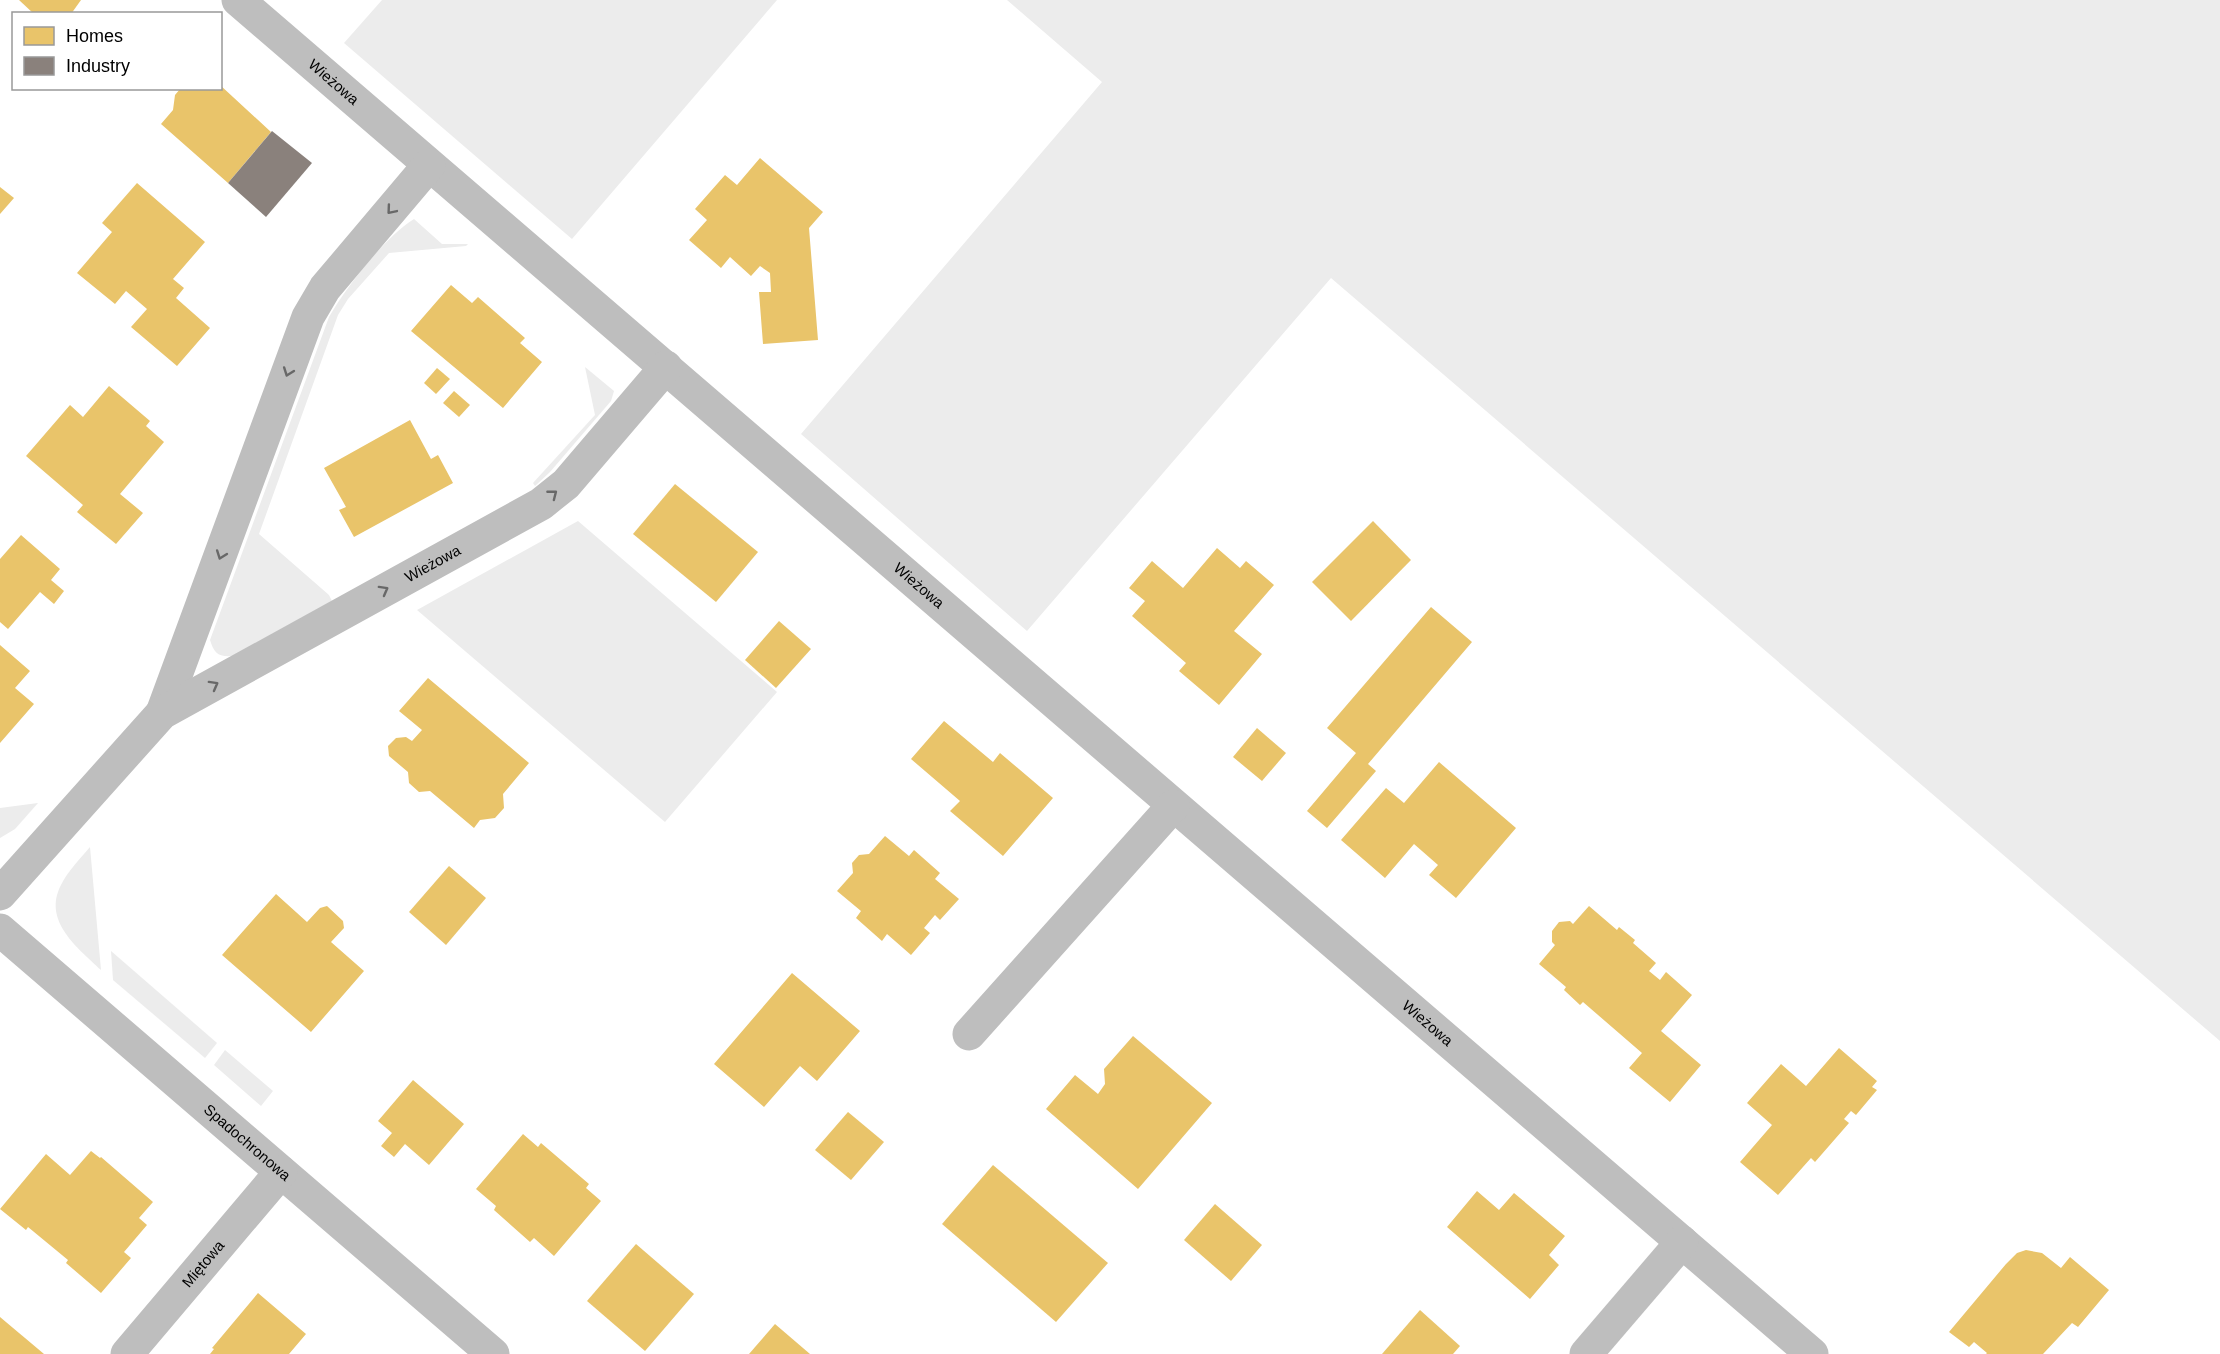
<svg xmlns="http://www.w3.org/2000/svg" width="2220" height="1354" font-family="Arial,sans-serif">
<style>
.green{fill:#ececec}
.homes{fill:#e9c46a}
.industry{fill:#8a817c}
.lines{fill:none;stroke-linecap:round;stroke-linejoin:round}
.street{stroke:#bebebe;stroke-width:33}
.oneway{stroke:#686868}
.labels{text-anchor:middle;stroke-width:6;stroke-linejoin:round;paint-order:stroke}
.street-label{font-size:15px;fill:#000;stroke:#fff}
</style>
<rect width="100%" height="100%" fill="#fff"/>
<!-- green -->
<g class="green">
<path d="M382 0H777L572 239 344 43Z"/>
<path d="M1007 0H2220V1041L1331 278 1027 631 801 434 1102 82Z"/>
<path d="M414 219 442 244H468L466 246 389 253 348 299 338 315 259 534 329 595 332 601 232 656C218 657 214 653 210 640L329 317C347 286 384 238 414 219Z"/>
<path d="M585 367 614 391 611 401 550 472 535 486 533 483 595 415Z"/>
<path d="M578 521 777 692 665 822 417 610Z"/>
<path d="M38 803 15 829 0 838V808Z"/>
<path d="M90 847 101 970C78 948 42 921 61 885 68 871 80 859 90 847Z"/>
<path d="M111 951 217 1043 205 1058 113 980Z"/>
<path d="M225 1050 273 1091 261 1106 214 1065Z"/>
</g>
<!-- homes -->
<g class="homes">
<path d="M19 0H81L71 14H34Z"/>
<path d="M220 85 271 132 228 183 161 124 173 110 175 95 180 89 220 88Z"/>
<path d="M760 158 823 212 809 228 818 340 763 344 759 292H771L770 273 760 266 751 276 730 257 721 268 689 240 707 220 695 209 725 175 737 185Z"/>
<path d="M137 183 205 242 173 279 184 288 176 298 210 328 177 366 131 327 147 309 126 291 115 304 77 273 112 232 102 223Z"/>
<path d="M0 187 14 198 0 214Z"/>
<path d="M451 285 472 303 478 297 525 338 520 343 542 362 503 408 411 331Z"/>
<path d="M437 368 450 379 436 394 424 383Z"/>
<path d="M109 386 150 421 146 426 164 442 120 494 143 513 116 544 77 512 83 505 26 456 70 405 83 417Z"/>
<path d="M454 391 470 405 459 417 443 403Z"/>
<path d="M410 420 431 459 438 455 453 483 354 537 339 510 346 507 324 468Z"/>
<path d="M675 484 758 552 716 602 633 534Z"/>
<path d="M1373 521 1411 560 1351 621 1312 582Z"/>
<path d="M21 535 60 569 51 580 64 591 54 604 40 592 8 629 0 622V559Z"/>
<path d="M1217 548 1240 568 1246 561 1274 585 1234 631 1262 654 1219 705 1179 671 1186 663 1132 616 1145 601 1129 588 1152 561 1183 588Z"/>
<path d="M1431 607 1472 642 1368 764 1376 771 1327 828 1307 811 1356 753 1327 728Z"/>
<path d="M779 621 811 649 776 688 745 660Z"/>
<path d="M0 645 30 671 15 688 34 704 0 743Z"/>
<path d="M428 678 529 763 503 794 504 808 495 818 480 820 474 828 430 791 419 792 409 783 408 772 389 756 388 746 396 738 406 737 412 741 422 730 399 711Z"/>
<path d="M944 721 993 762 1000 753 1053 798 1003 856 950 811 960 801 911 759Z"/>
<path d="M1257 728 1286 753 1262 781 1233 757Z"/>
<path d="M1439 762 1516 828 1456 898 1429 875 1438 865 1414 844 1385 878 1341 840 1386 788 1404 803Z"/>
<path d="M885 836 909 856 914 850 940 873 935 879 959 899 940 920 935 915 924 928 930 933 911 955 887 934 882 941 856 918 861 911 837 891 853 873 852 863 859 855 869 854Z"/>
<path d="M449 866 486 898 446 945 409 912Z"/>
<path d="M276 894 307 922 320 908 327 906 343 921 344 928 331 942 364 971 311 1032 222 955Z"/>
<path d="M1589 906 1617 930 1619 927 1635 940 1633 943 1656 963 1649 971 1660 980 1666 972 1692 995 1661 1031 1701 1065 1670 1102 1629 1068 1642 1053 1583 1002 1580 1005 1564 990 1566 987 1539 964 1555 945 1552 942V931L1559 922 1570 921 1573 924Z"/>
<path d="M792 973 860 1031 817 1081 800 1066 764 1107 714 1064Z"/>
<path d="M1133 1036 1212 1103 1138 1189 1046 1109 1075 1075 1098 1094 1105 1084 1104 1069Z"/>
<path d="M1839 1048 1877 1081 1872 1087 1877 1090 1856 1115 1851 1111 1844 1119 1849 1123 1815 1162 1811 1158 1778 1195 1740 1162 1772 1125 1747 1103 1781 1064 1806 1086Z"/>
<path d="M413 1080 464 1124 429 1165 405 1144 394 1157 381 1146 392 1133 378 1121Z"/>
<path d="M848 1112 884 1142 851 1180 815 1150Z"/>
<path d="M523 1134 538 1147 541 1143 589 1184 586 1188 601 1201 554 1256 534 1238 530 1242 494 1210 496 1206 476 1189Z"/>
<path d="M91 1151 100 1158 101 1157 153 1202 139 1218 147 1225 124 1252 131 1258 101 1293 66 1263 68 1260 28 1227 26 1230 0 1209 46 1154 70 1175Z"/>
<path d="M993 1165 1108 1263 1056 1322 942 1224Z"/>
<path d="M1477 1191 1499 1210 1514 1193 1565 1236 1549 1255 1559 1265 1530 1299 1447 1227Z"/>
<path d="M1215 1204 1262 1245 1231 1281 1184 1240Z"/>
<path d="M636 1244 694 1294 645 1351 587 1301Z"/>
<path d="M2026 1250 2042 1253 2061 1268 2070 1257 2109 1290 2078 1327 2072 1323 2043 1354H1986L1987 1353 1974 1342 1969 1347 1949 1332 2006 1264 2017 1253Z"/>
<path d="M258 1293 306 1334 289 1354H210L214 1349 212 1348Z"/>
<path d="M1420 1310 1460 1346 1453 1354H1382Z"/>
<path d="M0 1317 44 1354H0Z"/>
<path d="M775 1324 810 1354H749Z"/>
</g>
<!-- industry -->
<path class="industry" d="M272 131 312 163 266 217 228 183Z"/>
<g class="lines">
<!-- street -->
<g class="street">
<path id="s1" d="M238 0 1812 1354"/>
<path d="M162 713 308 317 325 288 429 165"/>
<path id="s2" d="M0 894 162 713 541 504 566 484 666 367"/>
<path id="s3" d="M0 930 493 1354"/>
<path d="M969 1034 1173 806"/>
<path id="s4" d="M127 1354 281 1172"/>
<path d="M1586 1354 1682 1242"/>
</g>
</g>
<!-- one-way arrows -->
<defs><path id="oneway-chevron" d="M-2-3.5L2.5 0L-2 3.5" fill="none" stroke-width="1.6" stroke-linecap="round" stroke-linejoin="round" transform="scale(1.5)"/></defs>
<g class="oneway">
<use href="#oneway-chevron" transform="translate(391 210) rotate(130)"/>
<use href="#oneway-chevron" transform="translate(288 372) rotate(110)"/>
<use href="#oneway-chevron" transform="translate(553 494) rotate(-38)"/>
<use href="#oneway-chevron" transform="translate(221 555) rotate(110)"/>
<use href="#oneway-chevron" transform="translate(384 590) rotate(-29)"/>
<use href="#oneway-chevron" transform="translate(214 685) rotate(-29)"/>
</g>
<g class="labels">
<!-- street labels -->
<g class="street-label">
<text dy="5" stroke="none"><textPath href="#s1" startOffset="126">Wieżowa</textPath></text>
<text dy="5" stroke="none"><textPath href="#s2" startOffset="552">Wieżowa</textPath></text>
<text dy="5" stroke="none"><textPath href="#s1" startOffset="898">Wieżowa</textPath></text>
<text dy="5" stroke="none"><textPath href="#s1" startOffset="1569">Wieżowa</textPath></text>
<text dy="5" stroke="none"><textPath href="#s3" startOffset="326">Spadochronowa</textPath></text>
<text dy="5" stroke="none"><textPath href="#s4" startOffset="118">Miętowa</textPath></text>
</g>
</g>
<!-- legend -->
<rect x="12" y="12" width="210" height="78" fill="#ffffff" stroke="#999999" stroke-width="1.5"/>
<rect x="24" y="27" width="30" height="18" fill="#e9c46a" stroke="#999999" stroke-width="1.5"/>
<text x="66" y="42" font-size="18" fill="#000000">Homes</text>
<rect x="24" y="57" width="30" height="18" fill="#8a817c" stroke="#999999" stroke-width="1.5"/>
<text x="66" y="72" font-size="18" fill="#000000">Industry</text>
</svg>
